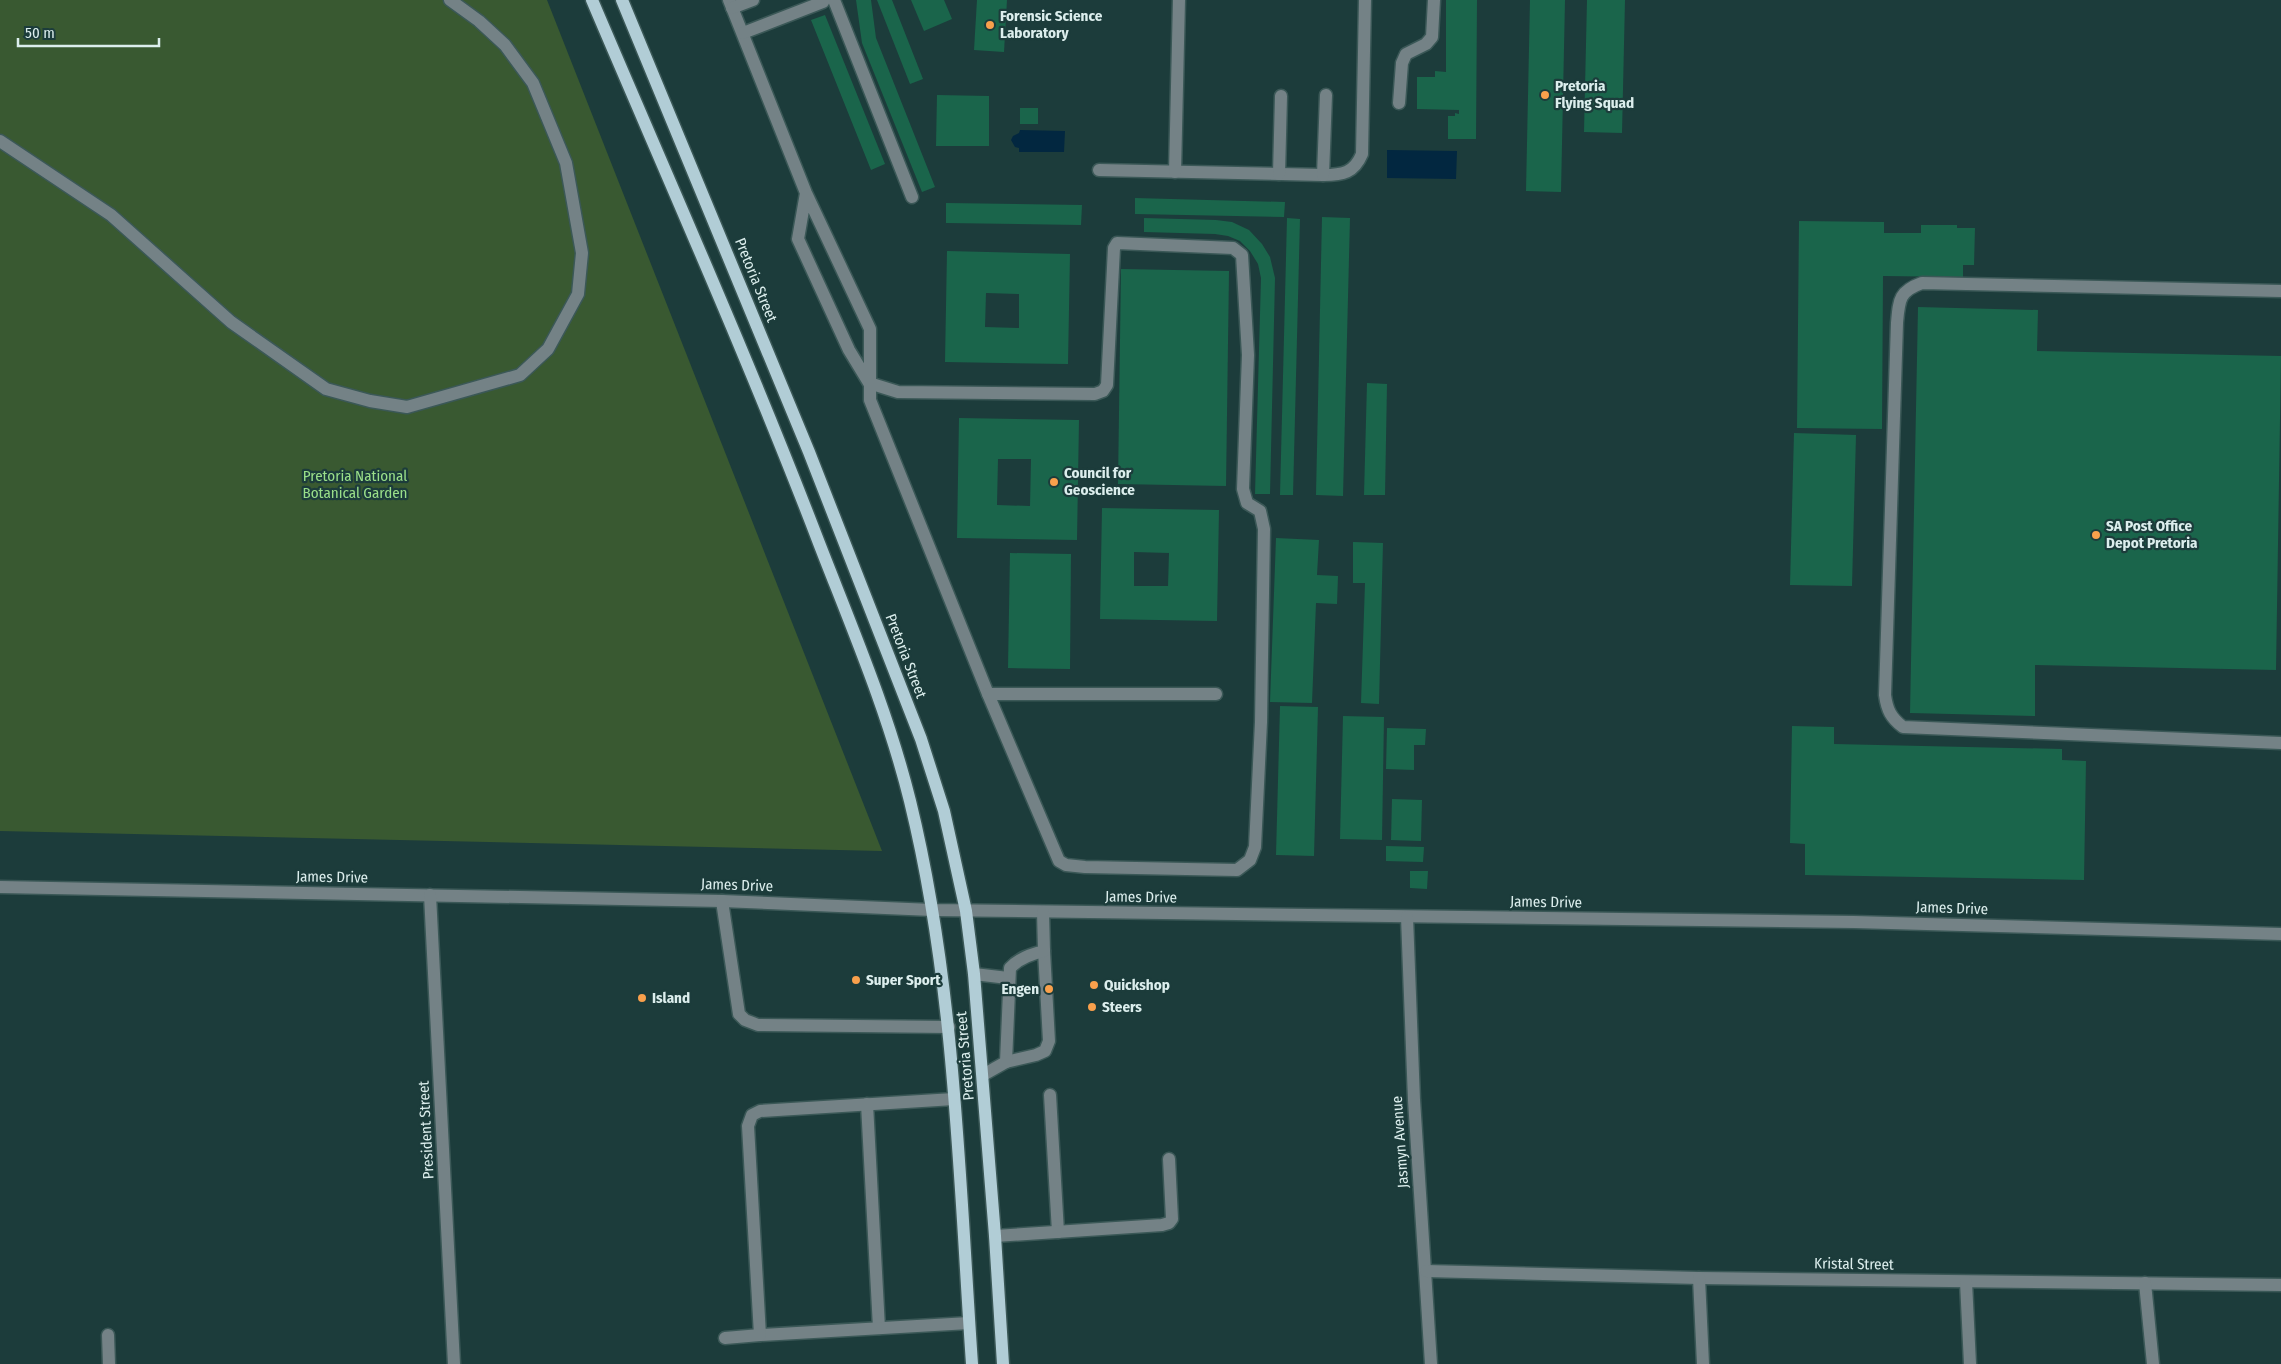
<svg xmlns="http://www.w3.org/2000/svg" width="2281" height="1364" font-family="'Fira Sans Condensed',sans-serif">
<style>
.green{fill:#395931}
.water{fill:#022740}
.building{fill:#1a654b;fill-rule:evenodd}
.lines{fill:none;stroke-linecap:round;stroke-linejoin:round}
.minor-casing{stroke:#3b5857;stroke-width:15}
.major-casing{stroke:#3b5857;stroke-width:15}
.minor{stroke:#748286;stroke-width:12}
.major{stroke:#b1cdd6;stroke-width:12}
.poi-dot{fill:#f9a04c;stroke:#1c3c3b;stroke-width:2}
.labels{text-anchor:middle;stroke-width:4.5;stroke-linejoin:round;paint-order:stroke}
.poi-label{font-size:15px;font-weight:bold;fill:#dceeed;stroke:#1c3c3b;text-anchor:start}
.street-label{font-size:15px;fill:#dceeed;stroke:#1c3c3b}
.park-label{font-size:15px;fill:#9adf89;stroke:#1c3c3b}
</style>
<rect width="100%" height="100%" fill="#1c3c3b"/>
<!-- green -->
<path class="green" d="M0 0H547L882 851 0 831Z"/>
<!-- water -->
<g class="water">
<path d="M1020 130 1065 131 1064 152H1019V148L1015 147 1011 140 1013 136 1019 133Z"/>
<path d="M1387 150 1457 151 1456 179 1387 178Z"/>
</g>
<!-- building -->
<g class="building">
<path d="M856 0H871L876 38 935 187 922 192 862 43Z"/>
<path d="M877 0H892L923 79 910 84Z"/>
<path d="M911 0H944L952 19 924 31Z"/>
<path d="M977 0H1007L1004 52 974 50Z"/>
<path d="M1446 0H1477L1476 139H1448V116H1455V113L1459 114V110L1417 109V77H1435V71L1446 72Z"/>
<path d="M1530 0H1565L1561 192 1526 191Z"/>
<path d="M1587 0H1625L1622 133 1584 132Z"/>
<path d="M825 15 885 164 871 170 811 20Z"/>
<path d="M937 95 989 96V146H936Z"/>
<rect x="1020" y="108" width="18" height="16"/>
<path d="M1135 198 1285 202 1284 217 1135 214Z"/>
<path d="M946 203 1082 205 1081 225 946 223Z"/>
<path d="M1322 217 1350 218 1343 496 1316 495Z"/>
<path d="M1144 218 1216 220 1232 222 1249 230 1262 244 1270 257 1275 278 1270 494H1255L1261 278 1258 264 1250 251 1240 241 1228 236 1215 234 1144 232Z"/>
<path d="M1287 218 1300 219 1293 495H1280Z"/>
<path d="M1799 221 1884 222V233H1921V225H1957V228H1975L1974 265H1963V277L1883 276 1882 429 1797 428Z"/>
<path d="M947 251 1070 254 1068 364 945 362ZM986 293 1019 294V328L985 327Z"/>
<path d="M1121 269 1229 271 1226 486 1118 484Z"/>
<path d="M1918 307 2038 310 2037 351 2281 356 2276 670 2035 665V716L1910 713Z"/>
<path d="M1367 383 1387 384 1385 495H1364Z"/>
<path d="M959 418 1079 420 1077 540 957 538ZM998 459H1031L1030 506 997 505Z"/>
<path d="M1794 433 1856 435 1852 586 1790 585Z"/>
<path d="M1102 508 1219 510 1217 621 1100 619ZM1134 552 1169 553 1168 586H1134Z"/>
<path d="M1276 538 1319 540 1317 575 1338 576 1337 604 1316 603 1312 703 1270 702Z"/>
<path d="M1353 542 1383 543 1379 704 1361 703 1365 583H1353Z"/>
<path d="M1010 553 1071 554 1070 669 1008 668Z"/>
<path d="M1280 706 1318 707 1314 856 1276 855Z"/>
<path d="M1343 716 1384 717 1382 840 1340 839Z"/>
<path d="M1792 726 1834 727V744L2062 749V760L2086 761 2084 880 1805 875V844L1790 843Z"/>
<path d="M1387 728 1426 729 1425 745H1414V770L1386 769Z"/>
<path d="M1392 799 1422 800 1421 841 1391 840Z"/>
<path d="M1386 846 1424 847 1423 862 1386 861Z"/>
<path d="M1410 871H1428L1427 889 1410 888Z"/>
</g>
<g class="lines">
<defs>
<g id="minor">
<path d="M729 0 806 193 870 329V400L988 694 1059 861 1066 865 1085 867 1237 870 1250 860 1255 847 1261 722 1264 529 1260 511 1247 503 1243 489 1248 355 1242 255 1233 248 1117 243 1114 248 1107 385 1103 391 1095 394 898 392 869 383 849 350 798 239 806 193"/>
<path d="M834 0 912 197"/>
<path d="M732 8 753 0"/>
<path d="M743 33 823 2 824 0"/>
<path d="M1399 103 1402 63 1406 54 1426 44 1432 37 1434 0"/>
<path d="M0 141 111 215 231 322 326 389 370 401 407 407 520 375 548 349 578 294 582 253 566 163 533 83 505 45 479 21 450 0"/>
<path d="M1099 170 1323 175C1343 175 1354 173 1362 154L1365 0"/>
<path d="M1175 172 1179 0"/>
<path d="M1279 174 1281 96"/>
<path d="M1323 175 1326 95"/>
<path d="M2281 291 1922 283C1899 291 1899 300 1897 323L1885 695C1887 710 1891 718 1903 727L2281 743"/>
<path d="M988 694H1216"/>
<path d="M0 887 722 901 932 910 1854 922 2281 934"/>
<path d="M430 895 454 1364"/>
<path d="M722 901 739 1014 745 1020 758 1025 949 1027"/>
<path d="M1407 917 1414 1100 1431 1364"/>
<path d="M974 974 1008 978"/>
<path d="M1006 1062 1036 1055 1045 1051 1049 1041 1044 951"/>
<path d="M983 1075 1006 1062 1010 968C1019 958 1031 954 1044 951L1043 912"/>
<path d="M1050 1095 1058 1232"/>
<path d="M867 1104 879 1328"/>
<path d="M995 1236 1162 1225 1169 1223 1172 1219 1169 1159"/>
<path d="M1426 1271 1699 1278 2281 1285"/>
<path d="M1699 1278 1703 1364"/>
<path d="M1966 1282 1970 1364"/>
<path d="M2145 1283 2153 1364"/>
<path d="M108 1335 109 1364"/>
<path d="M760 1335 969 1323"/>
<path d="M725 1338 760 1335 748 1126 752 1115 760 1111 954 1099"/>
</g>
<g id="major">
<path d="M592 0C669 181 749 360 819 543 852 628 888 712 910 801 955 984 959 1176 972 1364"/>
<path d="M622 0 809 452 921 739 944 811 966 911 974 974 995 1236 1003 1364"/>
</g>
</defs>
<!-- minor casing -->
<use href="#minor" class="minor-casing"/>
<!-- major casing -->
<use href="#major" class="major-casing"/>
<!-- minor -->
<use href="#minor" class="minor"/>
<!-- major -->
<use href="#major" class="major"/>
</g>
<!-- markers -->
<g class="poi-dot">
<circle cx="990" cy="25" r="5"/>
<circle cx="1545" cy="95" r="5"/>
<circle cx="1054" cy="482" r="5"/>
<circle cx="2096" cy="535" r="5"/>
<circle cx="856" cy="980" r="5"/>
<circle cx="1094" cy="985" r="5"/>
<circle cx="1049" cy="989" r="5"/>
<circle cx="642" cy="998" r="5"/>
<circle cx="1092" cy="1007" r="5"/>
</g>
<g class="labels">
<!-- poi labels -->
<g class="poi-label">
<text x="1000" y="21">Forensic Science<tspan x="1000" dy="17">Laboratory</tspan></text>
<text x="1555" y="91">Pretoria<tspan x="1555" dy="17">Flying Squad</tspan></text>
<text x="1064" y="478">Council for<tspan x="1064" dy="17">Geoscience</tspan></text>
<text x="2106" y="531">SA Post Office<tspan x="2106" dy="17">Depot Pretoria</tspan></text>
<text x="866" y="985">Super Sport</text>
<text x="1104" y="990">Quickshop</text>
<text x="1039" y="994" text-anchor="end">Engen</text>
<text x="652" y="1003">Island</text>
<text x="1102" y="1012">Steers</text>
</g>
<!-- street labels -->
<g class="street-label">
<text transform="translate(756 280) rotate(68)" y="5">Pretoria Street</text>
<text transform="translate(906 656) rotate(69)" y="5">Pretoria Street</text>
<text transform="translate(332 877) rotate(1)" y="5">James Drive</text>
<text transform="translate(737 885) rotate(2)" y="5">James Drive</text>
<text transform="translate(1141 897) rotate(1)" y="5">James Drive</text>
<text transform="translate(1546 902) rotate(1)" y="5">James Drive</text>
<text transform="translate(1952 908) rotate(2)" y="5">James Drive</text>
<text transform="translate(965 1056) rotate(-95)" y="5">Pretoria Street</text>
<text transform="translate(426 1130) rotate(-93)" y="5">President Street</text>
<text transform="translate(1400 1142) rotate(-94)" y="5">Jasmyn Avenue</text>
<text transform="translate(1854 1264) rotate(1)" y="5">Kristal Street</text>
</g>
<!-- park labels -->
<g class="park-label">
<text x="355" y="481">Pretoria National<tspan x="355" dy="17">Botanical Garden</tspan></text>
</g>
</g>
<!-- scale -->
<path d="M18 38v8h141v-8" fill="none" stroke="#dceeed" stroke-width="2.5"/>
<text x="25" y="38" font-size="15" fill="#dceeed" stroke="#1c3c3b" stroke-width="4" paint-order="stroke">50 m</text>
</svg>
